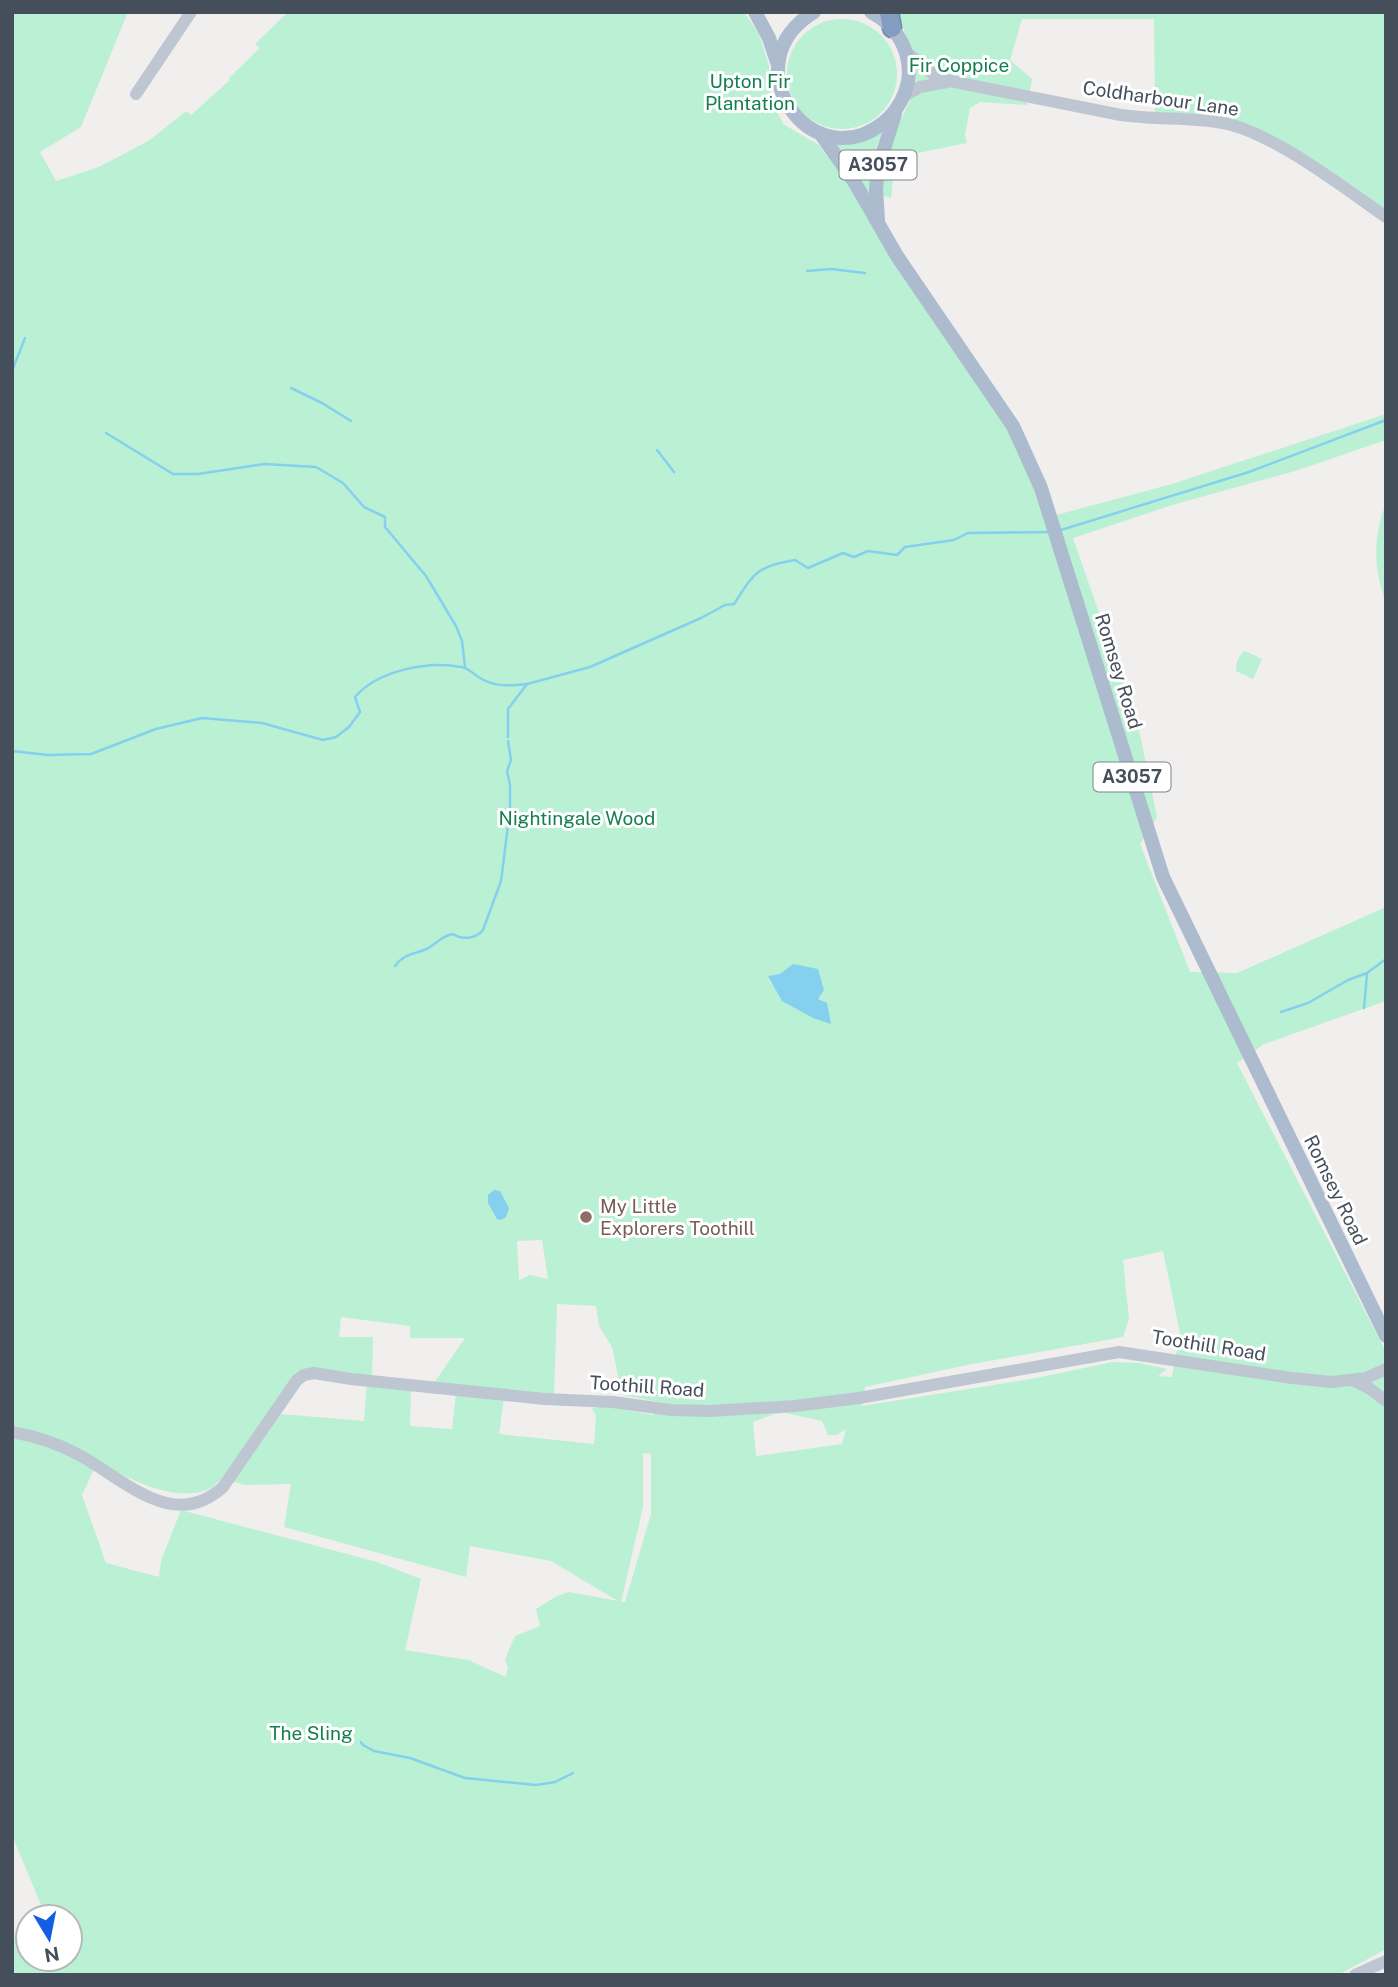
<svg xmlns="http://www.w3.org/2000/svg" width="1398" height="1987" font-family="'Public Sans',sans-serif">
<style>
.green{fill:#baf0d3;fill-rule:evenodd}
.water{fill:#86d0ef}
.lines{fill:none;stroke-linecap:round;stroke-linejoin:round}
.stream{stroke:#86d0ef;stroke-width:2.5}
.highway-casing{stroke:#6f87aa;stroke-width:21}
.minor{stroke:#bec7d1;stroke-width:12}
.major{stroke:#acbbce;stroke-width:14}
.highway{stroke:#849cbf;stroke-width:18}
.education-dot{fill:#8d6e63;stroke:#fff;stroke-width:2.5}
.labels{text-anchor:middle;stroke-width:6;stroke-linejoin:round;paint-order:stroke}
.shield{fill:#fff;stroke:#7d848d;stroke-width:2}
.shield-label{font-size:18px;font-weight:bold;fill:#454f5c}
.park-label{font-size:19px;fill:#148052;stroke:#fff}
.street-label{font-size:19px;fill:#454f5c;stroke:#fff}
.education-label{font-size:19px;fill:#785e54;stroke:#fff;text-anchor:start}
</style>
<rect width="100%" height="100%" fill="#f1eeee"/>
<!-- green -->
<g class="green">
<path d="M12 12H128L81 127 40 152 56 181 99 167 150 140 186 111 191 115 230 80 229 78 260 48 255 44 288 12H744L759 34 769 66 771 99 783 124 819 145 847 183 1008 428 1035 488 1045 518 1172 484 1386 414V440L1295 471 1172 505 1073 538 1138 725 1157 817 1140 844 1190 972 1237 973 1386 907V1001L1264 1044 1237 1063 1386 1352V1949L1338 1975H12V1937L28 1939V1959H70V1917H46L12 1835ZM542 1240 548 1279 530 1275 519 1280 517 1241ZM1163 1251 1180 1333 1172 1377 1158 1376 1167 1369 1139 1363 1113 1362 1036 1378 862 1406 865 1387 967 1365 1123 1337 1129 1319 1123 1260ZM557 1304 596 1306 599 1326 612 1347 622 1395 669 1404 653 1415 600 1405 592 1409 596 1416 594 1444 499 1434 504 1398 456 1394 452 1429 410 1426 411 1390 367 1384 364 1421 281 1414 233 1482 246 1485 291 1484 284 1527 466 1577 470 1546 551 1561 618 1601 569 1592 557 1596 536 1609 540 1626 515 1636 505 1659 508 1668 506 1677 468 1660 405 1650 421 1579 377 1562 181 1510 161 1561 159 1577 106 1563 82 1495 98 1461C126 1478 175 1504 209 1489 215 1486 221 1479 226 1474L314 1369 372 1376 373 1337H339L341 1317 410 1326V1338H465L434 1383 554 1395ZM786 1413 822 1421 828 1435H837L846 1429 842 1444 756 1456 753 1422 774 1414ZM643 1453 651 1454V1514L625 1602H621L643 1507Z"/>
<path d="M898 12H1386V211L1271 137 1155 114 1154 19H1022L1010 60 1032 79 1027 105 980 102 970 108 965 135 967 143 908 155 900 160 893 178 891 198 881 195C883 181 882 165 887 151 895 125 914 103 916 75 917 54 903 32 898 12Z"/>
<circle cx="842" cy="74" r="55"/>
<path d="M883 129 877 145 870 195 833 140Z"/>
<path d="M1386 503V603C1373 568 1373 537 1386 503Z"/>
<path d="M1245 651 1262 659 1253 679 1236 671C1236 663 1238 656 1245 651Z"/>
</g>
<!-- water -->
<g class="water">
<path d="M793 964 818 969 824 990 818 999 827 1003 831 1024 813 1018 782 1001 768 976 780 974Z"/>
<path d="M494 1190 500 1191 509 1208 506 1217 501 1220 497 1219 488 1203V1195Z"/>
</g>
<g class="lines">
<!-- stream -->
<g class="stream">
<path d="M807 271 831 269 865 273"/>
<path d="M12 371 25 338"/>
<path d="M291 388 322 403 351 421"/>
<path d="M106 433 173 474H198L264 464 316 467 343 483 364 507 385 517V527L426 576 456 626 462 641 465 667"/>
<path d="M657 450 674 472"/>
<path d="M1061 530 1249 472 1386 420"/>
<path d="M508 737V709L527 684 590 667 701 618 725 605 734 604C754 573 757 566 795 560L808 568 843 553 854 557 868 551 897 555 905 547 954 540 968 533 1048 532"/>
<path d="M12 751 48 755 91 754 156 729 202 718 262 723 323 740 336 737 349 727 360 712 355 697C378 670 428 661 461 667 469 668 473 674 480 678 495 687 510 686 527 684"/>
<path d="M395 966C404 954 411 955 424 950 435 946 440 936 453 934 462 940 476 939 483 930L501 881 510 810V785L507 771 511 760 508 741"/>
<path d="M1364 1008 1367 974"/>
<path d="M1281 1012 1308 1003 1348 980 1367 973 1386 959"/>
<path d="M361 1742 363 1745 374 1751 410 1758 465 1778 536 1785 555 1782 573 1773"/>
</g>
<defs>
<path id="highway" d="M889 12 892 28"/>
</defs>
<!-- highway casing -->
<use href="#highway" class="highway-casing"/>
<!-- minor -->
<g class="minor">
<path d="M905 51 933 74 950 81 1121 115C1155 120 1191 117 1223 123 1272 132 1344 188 1386 217"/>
<path d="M136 94 191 12"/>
<path d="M904 96 920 87 947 82"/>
<path d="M1354 1381 1369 1388 1386 1401"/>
<path d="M12 1432C35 1436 59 1444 79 1455 123 1478 173 1533 223 1487L297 1380 304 1375 314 1373 351 1379 545 1399 613 1402 671 1410 710 1411 795 1406 859 1398 1119 1352 1292 1378 1332 1382 1366 1378 1386 1369"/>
<path d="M1355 1975 1386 1961"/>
</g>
<!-- major -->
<g class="major">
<path d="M755 12 769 38 777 62"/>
<path d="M814 12C729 64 812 179 883 123 898 111 908 92 909 73 909 46 894 24 871 12"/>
<path d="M820 133 855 183 897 256 1013 426 1041 488 1163 877 1386 1336"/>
<path d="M878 220 876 189 878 168 895 114"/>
</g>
<!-- highway -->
<use href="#highway" class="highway"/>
</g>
<!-- markers -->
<circle class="education-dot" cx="586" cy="1217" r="7"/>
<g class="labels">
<!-- shield labels -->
<g class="shield">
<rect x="839.5" y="150.5" width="77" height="29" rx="5"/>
<rect x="1093.5" y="762.5" width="77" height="29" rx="5"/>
</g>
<g class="shield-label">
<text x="878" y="171">A3057</text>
<text x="1132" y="783">A3057</text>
</g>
<!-- park labels -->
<g class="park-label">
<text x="959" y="72">Fir Coppice</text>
<text x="750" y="88">Upton Fir<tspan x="750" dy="22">Plantation</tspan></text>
<text x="577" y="825">Nightingale Wood</text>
<text x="311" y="1740">The Sling</text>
</g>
<!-- street labels -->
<g class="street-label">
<text transform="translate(1161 98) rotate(8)" y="7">Coldharbour Lane</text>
<text transform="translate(1119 671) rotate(73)" y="7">Romsey Road</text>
<text transform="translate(1336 1190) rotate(64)" y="7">Romsey Road</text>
<text transform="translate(1209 1345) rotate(9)" y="7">Toothill Road</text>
<text transform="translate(647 1386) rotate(4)" y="7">Toothill Road</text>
</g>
<!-- education labels -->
<g class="education-label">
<text x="600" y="1213">My Little<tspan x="600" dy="22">Explorers Toothill</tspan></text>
</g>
</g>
<!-- border -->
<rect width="1398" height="1987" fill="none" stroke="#454f5c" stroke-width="28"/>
<!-- north arrow -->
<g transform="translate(49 1938) rotate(170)"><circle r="33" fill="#ffffff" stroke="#b5b9be" stroke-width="2"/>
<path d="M0-5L12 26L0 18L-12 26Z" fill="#135ee5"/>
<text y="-10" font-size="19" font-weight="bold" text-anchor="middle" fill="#454f5c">N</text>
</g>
</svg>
